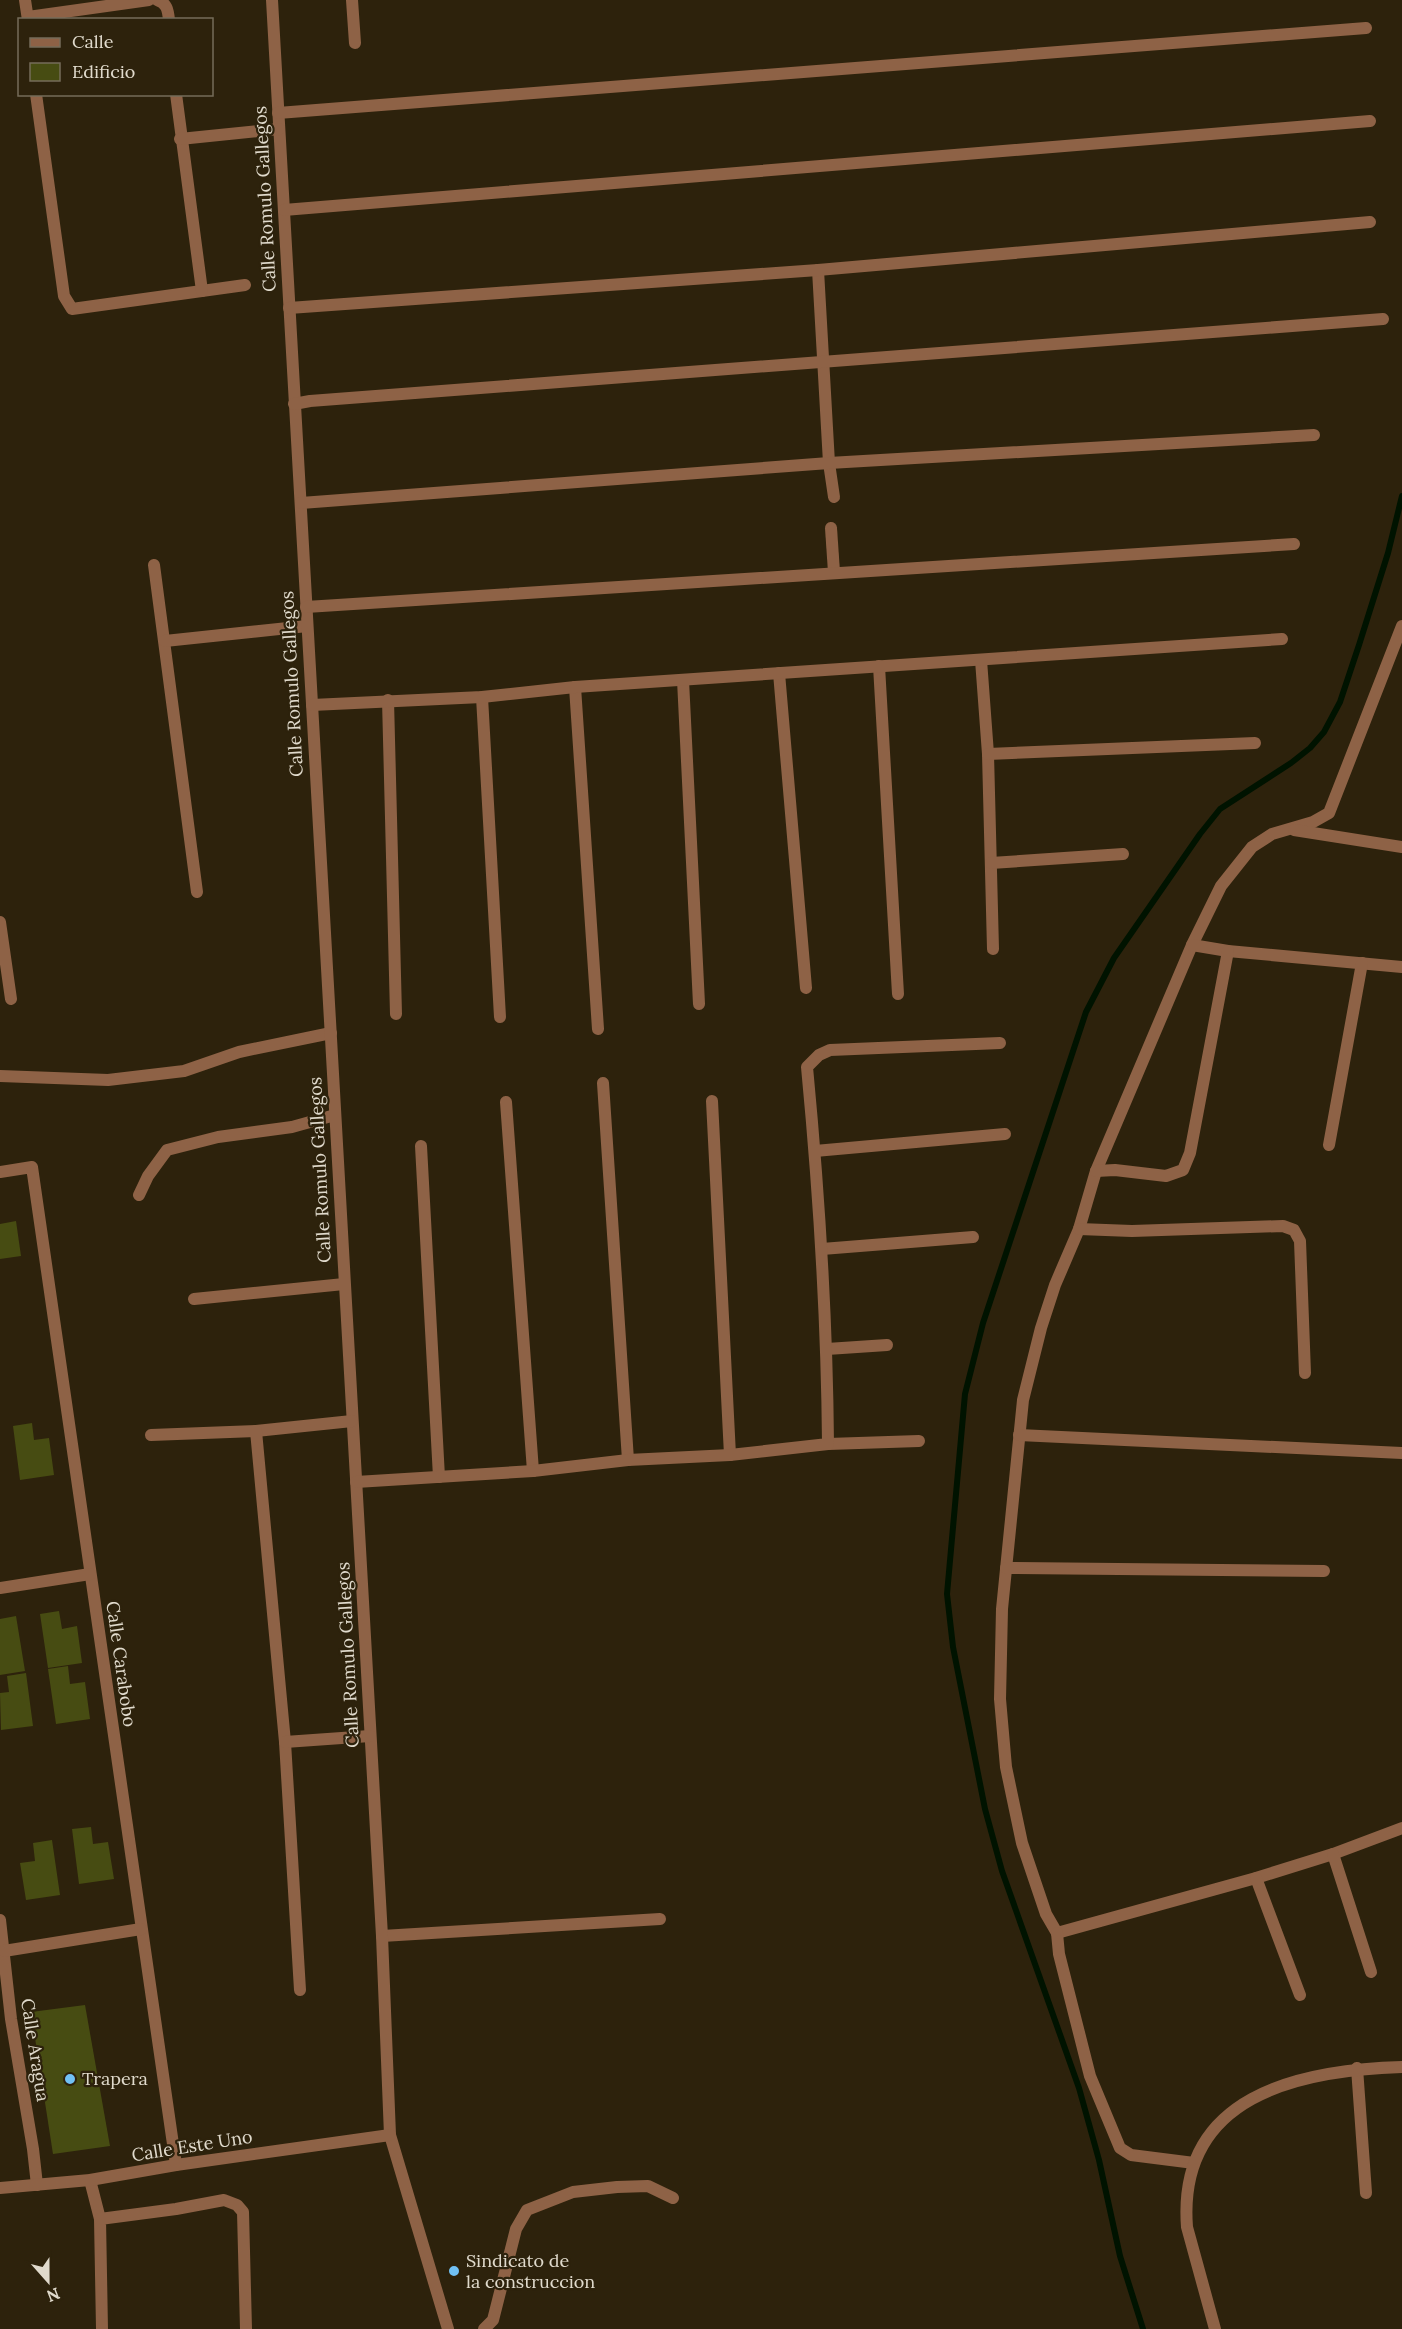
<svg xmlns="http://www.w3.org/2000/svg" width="1402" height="2329" font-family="Lora,serif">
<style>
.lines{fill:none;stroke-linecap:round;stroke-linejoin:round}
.stream{stroke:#001300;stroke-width:6}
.building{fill:#474c12}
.lane{stroke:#8e6246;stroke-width:12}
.street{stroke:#8e6246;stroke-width:12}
.poi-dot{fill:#71c1f5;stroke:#2d220c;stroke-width:2}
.labels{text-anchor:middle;stroke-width:4.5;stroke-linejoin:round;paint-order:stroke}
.street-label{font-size:18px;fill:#e0dacc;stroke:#2d220c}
.poi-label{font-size:18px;fill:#e0dacc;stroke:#2d220c;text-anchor:start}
</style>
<rect width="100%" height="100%" fill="#2d220c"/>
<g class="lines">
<!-- stream -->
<path class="stream" d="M1143 2329 1120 2256 1099 2160 1079 2088 1002 1871 985 1809 953 1647 947 1594 965 1394 983 1323 1086 1012 1114 958 1200 834 1220 809 1291 763 1310 748 1324 732 1340 702 1359 645 1388 553 1402 496"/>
</g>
<!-- building -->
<g class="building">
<path d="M16 1221 21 1256 0 1259V1224Z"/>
<path d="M32 1423 34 1440 49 1438 54 1475 20 1480 13 1426Z"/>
<path d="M59 1611 62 1629 77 1626 82 1663 48 1668 40 1614Z"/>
<path d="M16 1616 25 1671 0 1675V1619Z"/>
<path d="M68 1666 70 1684 85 1682 90 1719 56 1724 48 1669Z"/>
<path d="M26 1673 33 1726 1 1730 0 1693 9 1692 7 1676Z"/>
<path d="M91 1827 93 1844 108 1842 114 1879 79 1884 72 1829Z"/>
<path d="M52 1840 60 1895 26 1900 20 1863 35 1861 33 1843Z"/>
<path d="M85 2005 110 2146 53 2154 31 2012Z"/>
</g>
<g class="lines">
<!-- lane -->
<g class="lane">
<path d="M352 0 355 43"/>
<path d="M154 565 197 892"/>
<path d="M165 641 307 626"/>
<path d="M0 1076 108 1080 184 1071 239 1052 331 1033"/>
<path d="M139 1195 148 1176 167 1150 218 1137 292 1127 335 1115"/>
<path d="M194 1299 344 1284"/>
<path d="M382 1936 660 1919"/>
<path d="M484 2329 493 2320 516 2229 527 2210 573 2192 617 2187 648 2186 673 2198"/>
</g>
<!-- street -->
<g class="street">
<path d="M25 0 28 20"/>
<path d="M157 0C167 3 168 10 169 20"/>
<path d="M272 0 382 1936 390 2135 448 2329"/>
<path d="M28 17 149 0"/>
<path d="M36 94 64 296 72 309 245 285"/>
<path d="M176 94 202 291"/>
<path d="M278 113 1366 28"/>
<path d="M180 139 279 129"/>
<path d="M284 210 1370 121"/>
<path d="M818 270 829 463 834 497"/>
<path d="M289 308 818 270 1370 222"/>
<path d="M294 404 310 401 1383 319"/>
<path d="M301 503 829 463 1314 435"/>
<path d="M831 528 834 572"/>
<path d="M306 607 1294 544"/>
<path d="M1402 626 1329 813 1313 822 1272 834 1252 847 1221 886 1192 945 1096 1171 1079 1229 1055 1285 1041 1328 1023 1400 1002 1609 1000 1699 1006 1767 1022 1843 1046 1914 1057 1933 1256 1878 1333 1854 1402 1828"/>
<path d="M981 660 988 754 993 949"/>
<path d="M879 666 898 994"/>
<path d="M779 673 806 988"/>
<path d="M683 680 699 1004"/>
<path d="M575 687 598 1029"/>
<path d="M482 697 500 1017"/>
<path d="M388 700 396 1014"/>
<path d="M312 705 482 697 575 687 1282 639"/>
<path d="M988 754 1255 743"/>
<path d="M1294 830 1402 847"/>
<path d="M991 863 1123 854"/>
<path d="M0 922 11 999"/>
<path d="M1192 945 1228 951 1402 967"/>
<path d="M603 1083 628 1460"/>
<path d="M712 1101 730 1455"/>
<path d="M506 1102 533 1471"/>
<path d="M1329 1145 1362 963"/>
<path d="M421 1146 439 1477"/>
<path d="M815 1151 1005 1134"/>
<path d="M1096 1171 1115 1170 1166 1176 1183 1170 1190 1153 1228 951"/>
<path d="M0 1172 32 1167 176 2165"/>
<path d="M1079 1229 1132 1231 1283 1226 1294 1230 1300 1241 1305 1373"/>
<path d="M822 1249 973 1237"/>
<path d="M827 1349 887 1345"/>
<path d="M256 1431 352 1421"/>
<path d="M151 1435 256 1431 285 1742 300 1990"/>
<path d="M1019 1435 1402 1453"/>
<path d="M828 1444 919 1441"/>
<path d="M356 1482 533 1471 628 1460 730 1455 828 1444C827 1318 819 1193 807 1067L819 1055 830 1050 1000 1043"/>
<path d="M1006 1568 1324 1571"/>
<path d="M0 1588 90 1574"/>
<path d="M285 1742 370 1736"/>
<path d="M1333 1854 1371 1972"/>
<path d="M1256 1878 1300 1995"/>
<path d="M0 1920 11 2019 33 2149 37 2185"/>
<path d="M1057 1933 1059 1954 1090 2076 1120 2148 1131 2155 1194 2163"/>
<path d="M4 1951 141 1929"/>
<path d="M1357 2068 1366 2193"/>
<path d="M90 2180 100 2219"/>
<path d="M0 2188 90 2180 176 2165 390 2135"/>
<path d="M102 2329 100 2219 176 2209 224 2200 237 2205 243 2212 246 2329"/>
<path d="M1215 2329 1187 2227C1177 2096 1298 2070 1402 2067"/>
</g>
</g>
<!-- markers -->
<g class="poi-dot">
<circle cx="70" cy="2079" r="6"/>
<circle cx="454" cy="2271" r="6"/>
</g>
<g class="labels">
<!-- street labels -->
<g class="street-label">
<text transform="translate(265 199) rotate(-93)" y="6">Calle Romulo Gallegos</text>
<text transform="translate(292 684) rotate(-93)" y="6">Calle Romulo Gallegos</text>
<text transform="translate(320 1170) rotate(-93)" y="6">Calle Romulo Gallegos</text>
<text transform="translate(348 1655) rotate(-93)" y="6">Calle Romulo Gallegos</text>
<text transform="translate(121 1664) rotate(82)" y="6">Calle Carabobo</text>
<text transform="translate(35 2050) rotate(81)" y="6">Calle Aragua</text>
<text transform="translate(192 2146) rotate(-9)" y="6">Calle Este Uno</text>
</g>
<!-- poi labels -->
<g class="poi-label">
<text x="82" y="2085">Trapera</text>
<text x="466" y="2267">Sindicato de<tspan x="466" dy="21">la construccion</tspan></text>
</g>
</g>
<!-- legend -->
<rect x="18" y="18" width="195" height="78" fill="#2d220c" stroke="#756c59" stroke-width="1.5"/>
<rect x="30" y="38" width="30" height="9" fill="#8e6246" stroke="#756c59" stroke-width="1.5"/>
<text x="72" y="48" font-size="18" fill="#e0dacc">Calle</text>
<rect x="30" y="63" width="30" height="18" fill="#474c12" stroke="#756c59" stroke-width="1.5"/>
<text x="72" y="78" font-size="18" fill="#e0dacc">Edificio</text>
<!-- north arrow -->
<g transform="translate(48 2281) rotate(159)" stroke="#2d220c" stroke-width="4.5" paint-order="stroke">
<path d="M0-4.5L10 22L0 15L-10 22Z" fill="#e0dacc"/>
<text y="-9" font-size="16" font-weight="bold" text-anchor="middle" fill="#e0dacc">N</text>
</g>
</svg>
